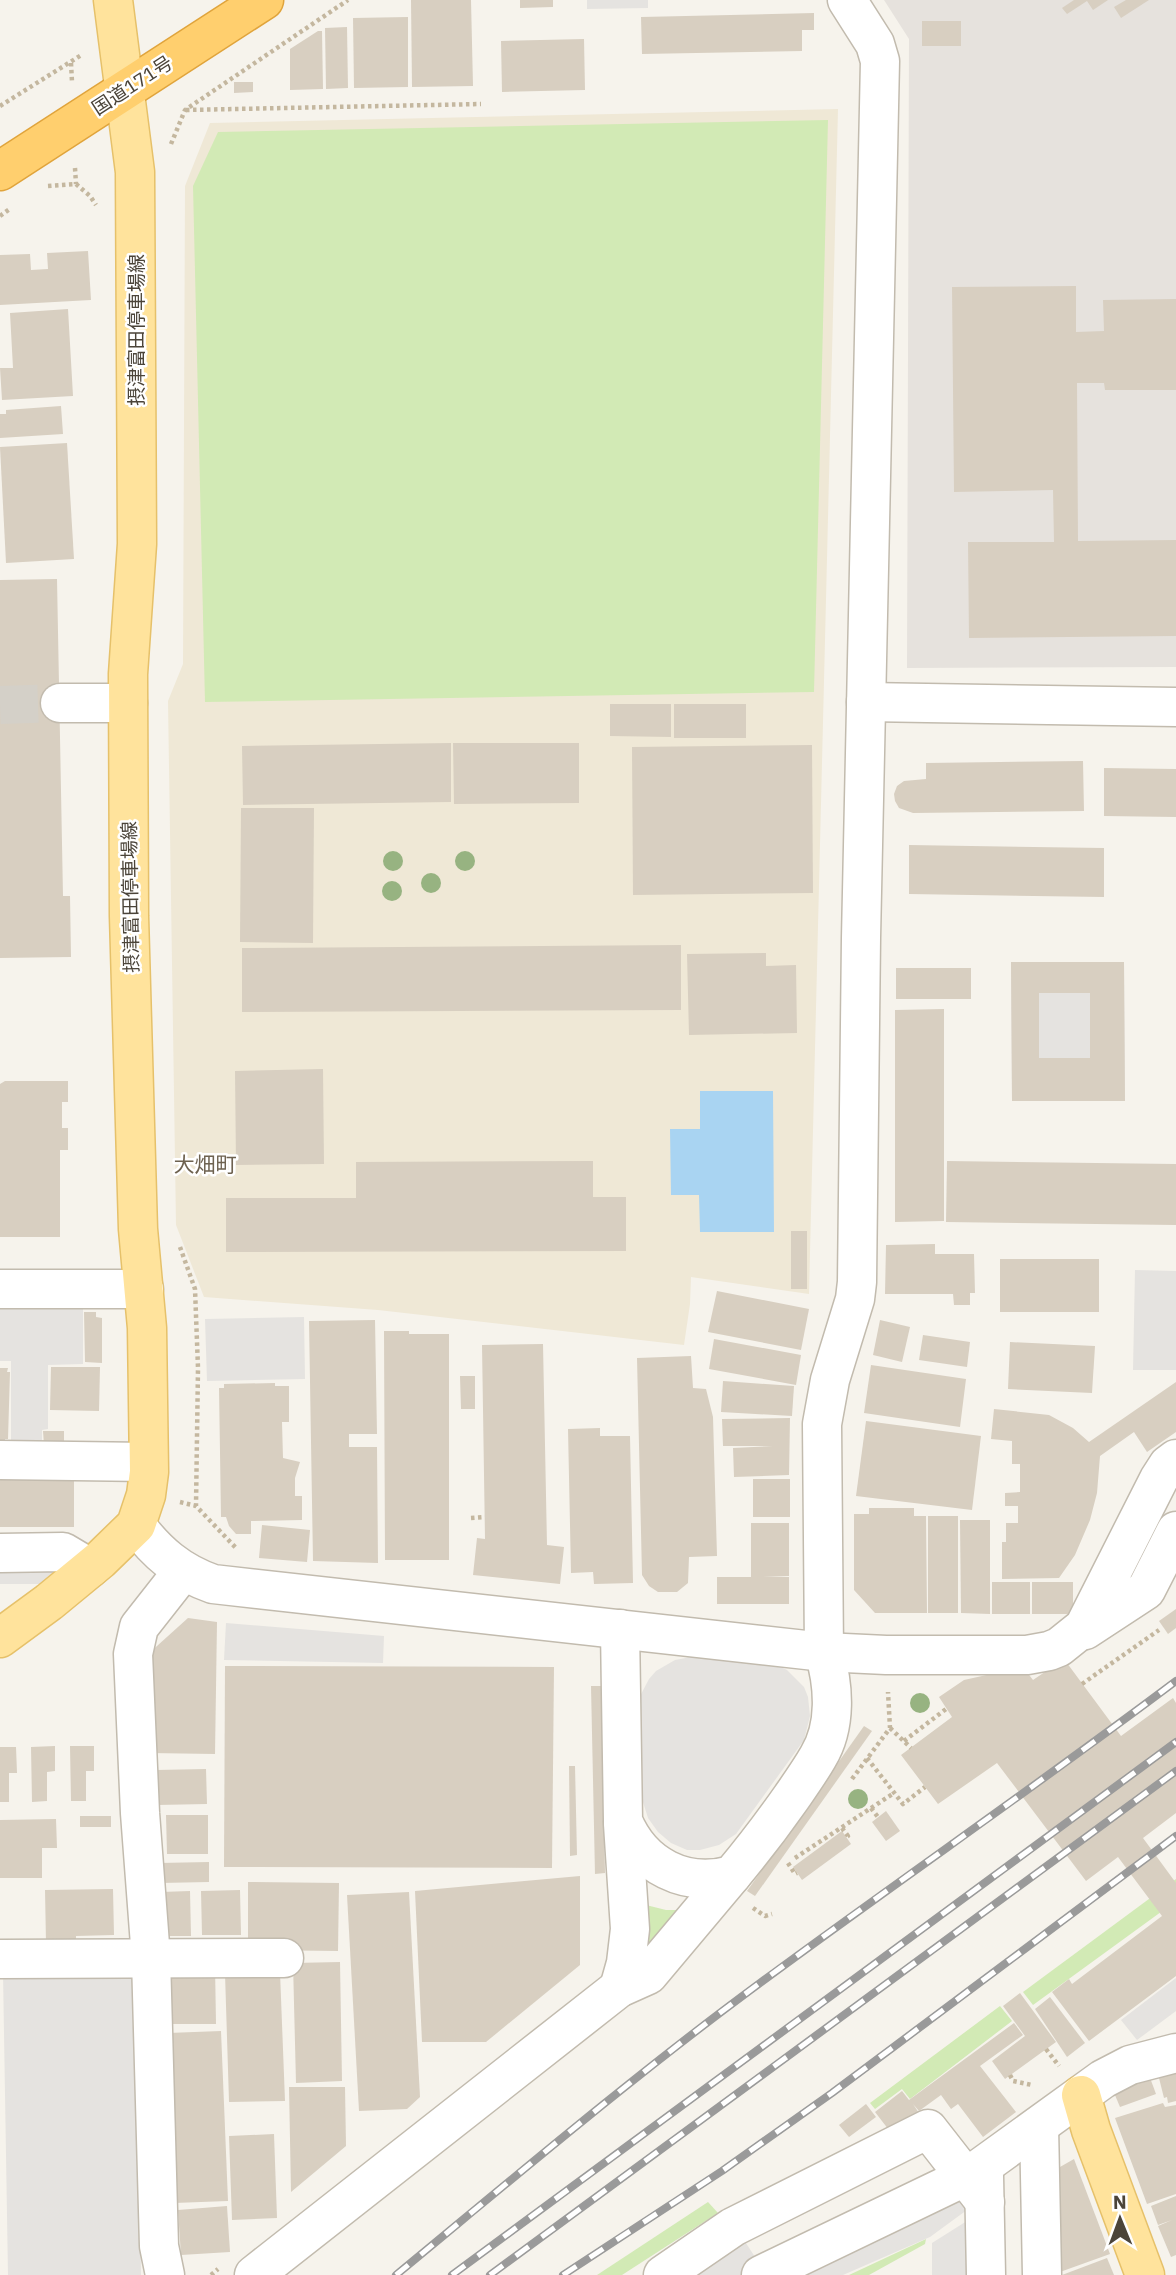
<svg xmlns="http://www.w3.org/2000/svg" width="1176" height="2275" font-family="'IBM Plex Sans','Noto Sans JP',sans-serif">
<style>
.industrial{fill:#e6e2dd}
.education{fill:#efe8d6}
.green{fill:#d2eab5}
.parking{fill:#e5e3e0}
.water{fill:#a9d4f2}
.building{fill:#d8cfc1;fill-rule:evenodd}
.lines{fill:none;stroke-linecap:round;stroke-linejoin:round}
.minor-tunnel{stroke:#d4d0c8;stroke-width:38;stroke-dasharray:38 19;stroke-linecap:butt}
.minor-casing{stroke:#c2bbae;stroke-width:41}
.major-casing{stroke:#e6c16a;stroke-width:41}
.highway-casing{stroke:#e0a43c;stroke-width:41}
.path{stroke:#c4b79f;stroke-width:4.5;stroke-dasharray:3.5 3.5;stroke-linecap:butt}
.minor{stroke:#fff;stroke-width:38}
.major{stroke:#ffe39c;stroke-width:38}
.highway{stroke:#ffcf6e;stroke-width:38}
.rail-casing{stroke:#9a9a9a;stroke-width:8}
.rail{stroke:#fff;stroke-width:5;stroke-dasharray:16;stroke-linecap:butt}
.tree{fill:#97b381}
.labels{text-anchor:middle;stroke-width:5;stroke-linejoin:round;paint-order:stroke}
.street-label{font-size:19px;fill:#4b4439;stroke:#fff}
.neighbourhood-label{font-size:21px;fill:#6e6250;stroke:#fff}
</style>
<rect width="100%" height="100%" fill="#f6f3ec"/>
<!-- industrial -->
<path class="industrial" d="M884 0H1176V667L907 668 909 39Z"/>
<!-- education -->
<path class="education" d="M838 109 809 1294 691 1277 690 1304 684 1345 378 1310 204 1297 176 1225 168 701 183 664 185 186 210 123Z"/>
<!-- green -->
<g class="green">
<path d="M828 120 814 692 205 702 193 186 218 132Z"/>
<path d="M1176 1879V1901L1033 2005 1023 1992Z"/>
<path d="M646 1905 666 1910H683L641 1953Z"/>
<path d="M1000 2006 1012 2021 910 2099 902 2089 875 2109 870 2103Z"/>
<path d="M708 2202 718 2213 622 2275H597Z"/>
<path d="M926 2239 925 2244 869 2275H849Z"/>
</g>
<!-- parking -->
<g class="parking">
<path d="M587 0H648V8L587 9Z"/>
<path d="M1011 962H1124L1125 1101H1012Z"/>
<path d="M1135 1270 1176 1271V1370H1133Z"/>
<path d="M0 1303H83V1364L48 1365V1429L42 1430V1444H11V1361H0Z"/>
<path d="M304 1317 305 1379 207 1381 205 1319Z"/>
<path d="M0 1544 63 1564 41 1584H0Z"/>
<path d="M226 1623 384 1636 383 1663 224 1660Z"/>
<path d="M696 1656 776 1665 787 1670 804 1687 808 1697 810 1716 804 1740 736 1834 719 1845 700 1850H687L671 1843 658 1832 648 1818 643 1802 639 1698 649 1679 656 1671 675 1660Z"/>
<path d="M136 1970 141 2275H8L3 1972Z"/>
<path d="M1176 1978V2011L1137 2040 1121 2020Z"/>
<path d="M946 2171 971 2207 930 2237 843 2275H686L742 2237 757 2260Z"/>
<path d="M978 2214 991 2275H932V2243Z"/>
</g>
<!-- water -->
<path class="water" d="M700 1091H773L774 1232H700L699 1195H671L670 1129H700Z"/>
<!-- building -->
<g class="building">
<path d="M411 0H471L473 86 412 87Z"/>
<path d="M520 0H553V7L520 8Z"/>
<path d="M1074 0H1108L1093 10 1087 1 1067 14 1062 8Z"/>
<path d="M1126 0H1149L1121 18 1114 7Z"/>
<path d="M814 13V30H802V51L642 54 641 17Z"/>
<path d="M408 17V87L354 88 353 18Z"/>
<rect x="922" y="21" width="39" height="25"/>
<path d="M347 27 348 88 326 89 325 28Z"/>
<path d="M318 31H322L323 89 290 90V49Z"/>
<path d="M584 39 585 90 502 92 501 41Z"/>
<path d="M234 82H253V92L234 93Z"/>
<path d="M88 251 91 300 0 305V255L30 254 31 270 48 269 47 253Z"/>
<path d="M1076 286V332L1104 331 1103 300 1176 299V390H1105L1104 383H1077L1078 541 1176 540V636L969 638 968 542H1054L1053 490 954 492 952 287Z"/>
<path d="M68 309 73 396 2 400 0 368H13L10 313Z"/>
<path d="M61 406 63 434 0 438V414H6V410Z"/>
<path d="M67 443 74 559 6 563 0 447Z"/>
<path d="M57 579 63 896H70L71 957 0 958V580Z"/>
<path d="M610 704H671V737L610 736Z"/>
<rect x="674" y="704" width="72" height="34"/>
<path d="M451 743V802L243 805 242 746Z"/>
<path d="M453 743H579V803L454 804Z"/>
<path d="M812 745 813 893 633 895 632 747Z"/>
<path d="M1083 761 1084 811 913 813 899 808 895 801 894 794 897 786 904 781 926 779V763Z"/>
<path d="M1104 768 1176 769V817L1104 816Z"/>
<path d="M241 808H314L313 943 240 942Z"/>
<path d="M909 845 1104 848V897L909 894Z"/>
<path d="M681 945V1010L242 1012V948Z"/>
<path d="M766 953V966L796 965 797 1033 689 1035 687 954Z"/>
<path d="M1011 962H1124L1125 1101H1012ZM1039 993H1090V1058H1039Z"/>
<rect x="896" y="968" width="75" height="31"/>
<path d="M944 1009V1221L895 1222V1010Z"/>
<path d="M323 1069 324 1164 236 1165 235 1071Z"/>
<path d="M5 1081H68V1102H62V1128H68V1150H60V1237H0V1084Z"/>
<path d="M593 1161V1197H626V1251L226 1252V1198H356V1162Z"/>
<path d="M947 1161 1176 1164V1225L946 1222Z"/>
<rect x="791" y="1231" width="16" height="58"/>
<path d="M935 1244V1254H974L975 1293H970V1305H954L953 1294H885L886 1245Z"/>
<rect x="1000" y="1259" width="99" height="53"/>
<path d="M717 1291 809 1309 801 1350 708 1332Z"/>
<path d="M84 1312H96V1317L102 1318V1363L85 1362Z"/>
<path d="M375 1320 377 1434H349V1447H377L378 1563 313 1561 309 1321Z"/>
<path d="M880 1320 910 1327 902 1362 873 1355Z"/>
<path d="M384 1331H409V1334H449V1560H385Z"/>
<path d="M923 1335 970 1342 967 1367 919 1360Z"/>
<path d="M714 1339 801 1355 796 1385 709 1369Z"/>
<path d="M1010 1342 1095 1346 1092 1393 1008 1389Z"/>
<path d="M543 1344 547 1545 564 1547 560 1584 473 1575 477 1538 485 1539 482 1345Z"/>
<path d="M691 1356 693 1388 706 1389 713 1417 717 1556 689 1557 688 1583 677 1592H658L649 1586 642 1575 637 1358Z"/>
<path d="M871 1365 966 1379 960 1427 864 1413Z"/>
<path d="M51 1367H100L99 1411 50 1410Z"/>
<path d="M0 1368H8L7 1372H10L8 1439H5V1444H0Z"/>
<path d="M460 1376H475V1409H461Z"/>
<path d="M723 1381 794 1386 792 1416 721 1412Z"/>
<path d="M1176 1382V1432L1147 1452 1134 1432 1100 1456 1097 1493 1090 1520 1075 1555 1059 1578 1002 1579V1542H1006V1523H1018V1506H1005V1493L1020 1492V1464H1012V1441L991 1439 994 1409 1049 1415 1073 1428 1089 1442Z"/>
<path d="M275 1383V1386H289V1422H282L283 1458 300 1462 295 1478V1496H302V1520L251 1521V1534H236L229 1526 226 1517H221L219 1388H224V1384Z"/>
<path d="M790 1418 789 1475 734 1477 733 1448 773 1446H723L722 1419Z"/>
<path d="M866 1421 981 1436 972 1510 856 1496Z"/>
<path d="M600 1428V1436H630L633 1583 594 1584 593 1572 571 1573 568 1429Z"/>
<path d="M43 1431H64V1445H44Z"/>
<rect x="0" y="1472" width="74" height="55"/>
<rect x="753" y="1479" width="37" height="38"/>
<path d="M869 1508H914V1516H926L927 1613H875L854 1590V1514H869Z"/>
<rect x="928" y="1516" width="30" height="97"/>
<path d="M960 1520H990V1614L961 1613Z"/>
<path d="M751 1523H789V1576L763 1577H789V1604H717V1577H751Z"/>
<path d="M262 1525 310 1530 307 1562 259 1558Z"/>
<rect x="992" y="1582" width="38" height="32"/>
<rect x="1032" y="1582" width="41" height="32"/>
<path d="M1176 1609V1628L1168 1634 1159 1621Z"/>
<path d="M188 1618 217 1622 215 1754 149 1753 147 1655Z"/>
<path d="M1064 1659 1121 1736 1173 1698 1176 1703V1813L1143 1838 1176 1883V1976L1089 2041 1052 1992 1069 1979 1072 1984 1162 1916 1118 1857 1086 1881 997 1763 938 1804 901 1755 952 1717 939 1697 964 1680 1023 1667 1033 1680Z"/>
<path d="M225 1666 554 1667 552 1868 224 1867Z"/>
<path d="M591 1686H601L605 1873 595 1874Z"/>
<path d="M864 1726 872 1731 755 1896 747 1891Z"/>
<path d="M55 1746V1771L47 1772V1801L32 1802 31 1747Z"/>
<path d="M70 1746H94V1771H86V1801H71Z"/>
<path d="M0 1747H16L17 1773H9V1802H0Z"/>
<path d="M569 1766H575L577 1855 570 1856Z"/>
<path d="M206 1769 207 1804 157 1805 156 1770Z"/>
<path d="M886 1811 900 1831 886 1841 872 1822Z"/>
<path d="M166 1815H208V1854H167Z"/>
<rect x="80" y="1816" width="31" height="11"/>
<path d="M56 1819 57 1848H42V1878H0V1820Z"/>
<path d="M842 1831 851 1844 802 1880 793 1867Z"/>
<path d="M209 1862V1882L160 1883 159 1863Z"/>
<path d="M580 1876V1965L486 2042H422L415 1891Z"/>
<path d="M248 1882 339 1883 338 1951 248 1950Z"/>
<path d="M113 1889 114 1935 76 1936V1942L46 1943 45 1890Z"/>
<path d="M240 1890 241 1935H202L201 1891Z"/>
<path d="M190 1891 191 1936H162L161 1892Z"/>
<path d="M409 1892 420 2097 407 2109 359 2111 347 1895Z"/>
<path d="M340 1962 342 2081 296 2083 293 1963Z"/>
<path d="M169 1965H215L216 2024H170Z"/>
<path d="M280 1972 285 2101 229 2102 225 1973Z"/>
<path d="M1020 1993 1056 2042 1005 2079 992 2061 1025 2036 1003 2006Z"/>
<path d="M1050 1997 1085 2043 1067 2057 1035 2009Z"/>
<path d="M1014 2023 1023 2035 980 2066 1016 2112 983 2137 958 2104 951 2109 941 2095 919 2111 913 2104 919 2113 892 2134 875 2112 902 2091 909 2100Z"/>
<path d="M221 2031 228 2201 174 2203 168 2033Z"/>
<path d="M1176 2065V2101L1168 2103 1167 2097 1164 2098 1157 2070Z"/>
<path d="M1149 2075 1156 2094 1120 2107 1112 2088Z"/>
<path d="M289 2087H345L346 2146 291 2192Z"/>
<path d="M1163 2103 1165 2107 1176 2105V2194L1147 2204 1115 2118Z"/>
<path d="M866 2104 876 2117 849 2137 839 2125Z"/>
<path d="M274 2134 277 2218 232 2220 229 2136Z"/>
<path d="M1074 2159 1110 2254 1060 2272V2167Z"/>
<path d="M1176 2196V2255L1171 2257 1158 2226 1172 2220 1158 2225 1151 2206Z"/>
<path d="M227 2206 230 2252 181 2255 178 2210Z"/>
<path d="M1107 2258 1114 2275H1062Z"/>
</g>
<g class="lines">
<!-- minor-tunnel -->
<path class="minor-tunnel" d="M0 705 60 703"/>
<defs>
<g id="minor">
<path d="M866 702 1176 707"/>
<path d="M60 703H128"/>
<path d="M0 1289H144"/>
<path d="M0 1460 148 1462"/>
<path d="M136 1525C157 1553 179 1572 213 1584L824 1652 886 1655H1027L1049 1651 1059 1647 1084 1627 1159 1479 1168 1465 1176 1459"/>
<path d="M0 1553 63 1552 90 1568"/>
<path d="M620 1629 623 1821C642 1866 685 1888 732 1875 753 1850 772 1825 791 1798 800 1785 810 1771 818 1757 837 1726 834 1685 824 1652L822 1424 830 1380 855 1299 857 1282 861 938 880 61 875 44 847 0"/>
<path d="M1085 1630 1146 1590 1176 1531"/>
<path d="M0 1959 284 1958"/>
<path d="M619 1988 626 1963 630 1929 623 1824"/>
<path d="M1039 2126 1042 2275"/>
<path d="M984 2176 986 2275"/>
<path d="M165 2275 159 2246 151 1958 140 1813 133 1654 139 1627 183 1571"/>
<path d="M254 2275 619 1988 648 1975 732 1875"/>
<path d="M663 2275 733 2227 928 2129 985 2202"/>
<path d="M761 2275 973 2173 1103 2079 1130 2065 1176 2053"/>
</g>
<g id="major">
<path d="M0 1638 49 1602 100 1560 136 1525 146 1495 149 1472 147 1328 138 1229 129 916 128 674 137 544 135 172 113 0"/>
<path d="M1081 2095 1091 2130 1145 2275"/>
</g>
<path id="highway" d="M0 171 264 0"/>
</defs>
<!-- minor casing -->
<use href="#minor" class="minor-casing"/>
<!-- major casing -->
<use href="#major" class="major-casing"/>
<!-- highway casing -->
<use href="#highway" class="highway-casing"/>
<!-- path -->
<g class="path">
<path d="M71 63 72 82"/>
<path d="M0 106 83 54"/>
<path d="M186 110 481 104"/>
<path d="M171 144 185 110 348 0"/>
<path d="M75 168 76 184"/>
<path d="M48 186 76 184 90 196 96 205"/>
<path d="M0 216 11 208"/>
<path d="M180 1247 195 1289 198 1368 196 1506 236 1548"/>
<path d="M180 1502 196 1506"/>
<path d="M471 1518 485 1517"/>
<path d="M1082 1684 1159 1630"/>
<path d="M890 1728 911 1748"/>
<path d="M904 1741 946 1709"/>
<path d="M867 1758 903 1804 925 1787"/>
<path d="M852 1779 890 1728 888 1692"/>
<path d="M871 1808 878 1817"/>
<path d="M842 1828 848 1836 846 1837"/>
<path d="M795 1858 894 1793"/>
<path d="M788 1863 795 1874 797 1873"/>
<path d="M753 1908 765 1916 772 1914"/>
<path d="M1046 2049 1059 2066"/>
<path d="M1010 2075 1013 2081 1032 2085"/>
<path d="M211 2275 218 2269"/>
</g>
<!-- minor -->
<use href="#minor" class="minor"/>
<!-- major -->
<use href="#major" class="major"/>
<!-- highway -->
<use href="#highway" class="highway"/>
<defs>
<g id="rail">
<path d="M396 2275C516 2176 635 2075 760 1983 898 1881 1039 1784 1176 1681"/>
<path d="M452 2275 1176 1742"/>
<path d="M490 2275 1176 1771"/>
<path d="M563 2275 722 2171 832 2093 1176 1836"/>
</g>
</defs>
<!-- rail casing -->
<use href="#rail" class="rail-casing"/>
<!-- rail -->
<use href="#rail" class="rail"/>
</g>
<!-- trees -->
<g class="tree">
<circle cx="393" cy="861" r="10"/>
<circle cx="465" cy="861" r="10"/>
<circle cx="431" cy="883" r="10"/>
<circle cx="392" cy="891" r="10"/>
<circle cx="920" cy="1703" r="10"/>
<circle cx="858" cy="1799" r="10"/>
</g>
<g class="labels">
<!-- street labels -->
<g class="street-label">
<text transform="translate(132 85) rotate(-33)" y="7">国道171号</text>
<text transform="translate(136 330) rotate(-90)" y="7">摂津富田停車場線</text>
<text transform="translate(130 897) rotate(-91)" y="7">摂津富田停車場線</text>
</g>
<!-- neighbourhood labels -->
<g class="neighbourhood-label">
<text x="205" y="1172">大畑町</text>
</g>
</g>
<!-- north arrow -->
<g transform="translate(1120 2219) rotate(359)" stroke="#ffffff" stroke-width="5" paint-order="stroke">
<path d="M0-5L12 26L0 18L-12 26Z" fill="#4b4439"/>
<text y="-10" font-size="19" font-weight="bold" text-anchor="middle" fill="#4b4439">N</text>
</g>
</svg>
